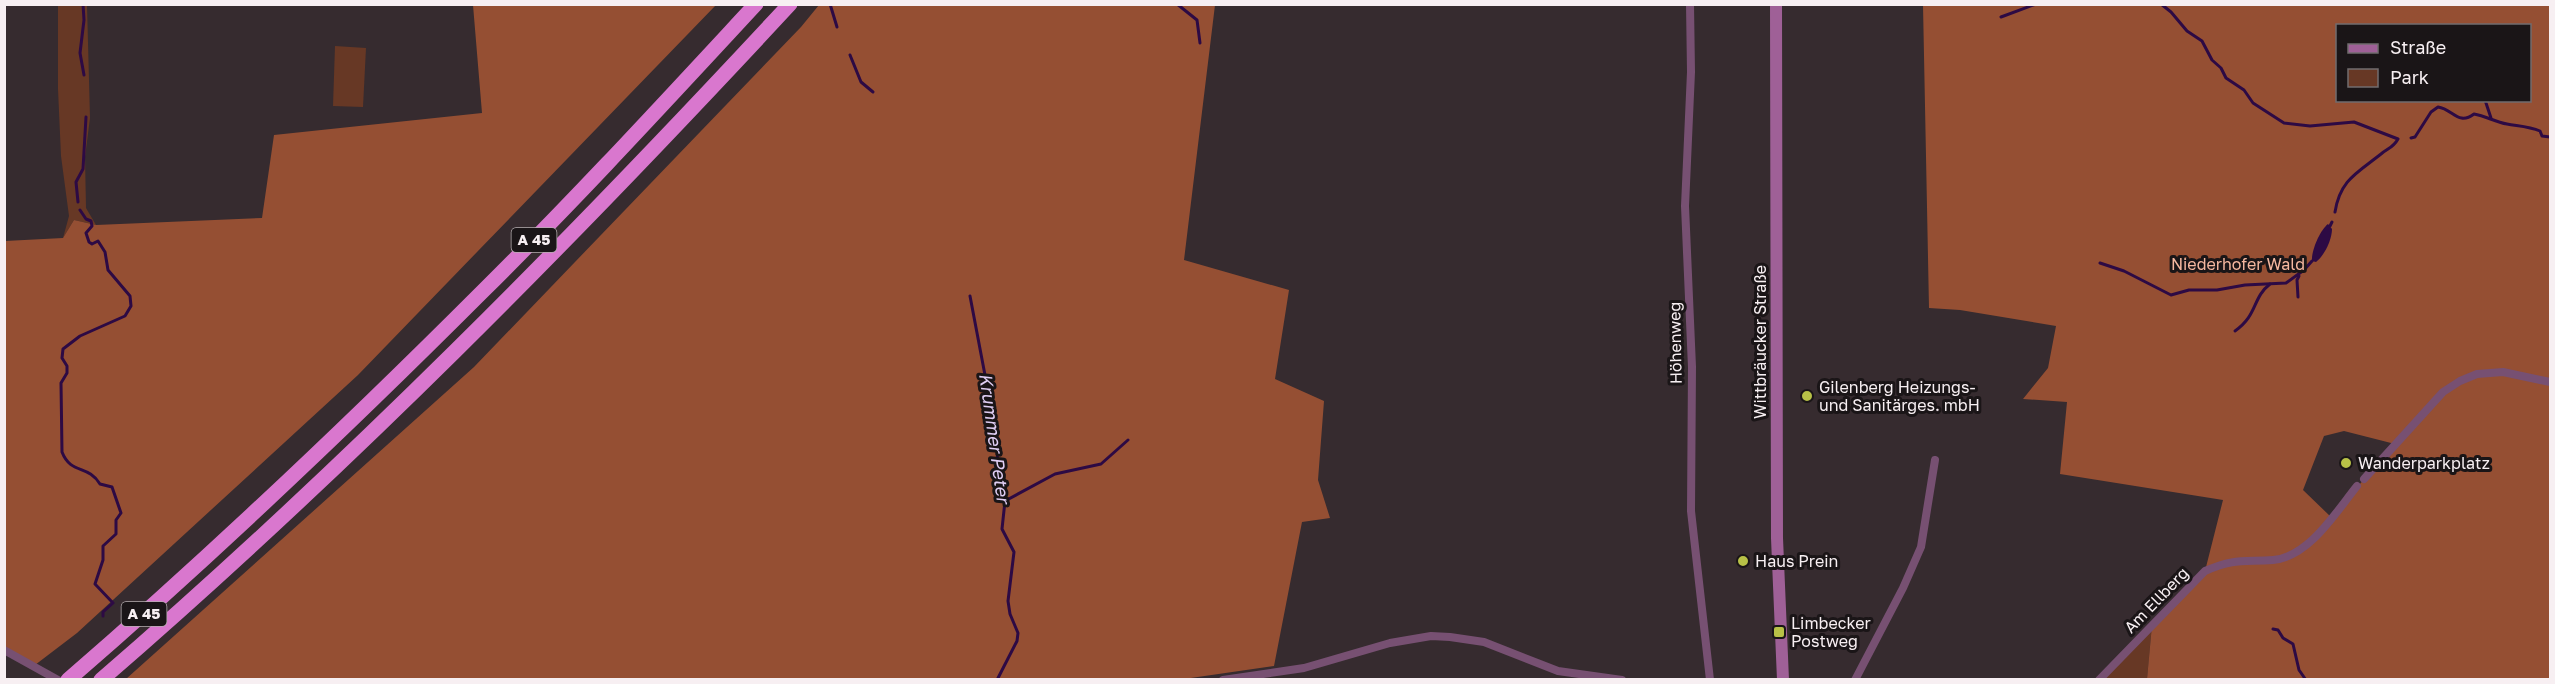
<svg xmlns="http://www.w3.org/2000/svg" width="2555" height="684" font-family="'Golos Text',sans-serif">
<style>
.green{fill:#673825}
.forest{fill:#954f33;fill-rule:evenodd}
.water{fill:#2d0a44}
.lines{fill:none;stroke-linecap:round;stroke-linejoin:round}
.stream{stroke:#2d0a44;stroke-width:3}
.street{stroke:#775072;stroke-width:8}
.secondary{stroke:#9f6097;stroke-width:12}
.highway{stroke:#d977ce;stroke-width:15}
.poi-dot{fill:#b8c147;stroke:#1a1517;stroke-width:2}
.labels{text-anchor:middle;stroke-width:6;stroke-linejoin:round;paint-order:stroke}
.shield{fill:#1a1517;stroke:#b5aeb0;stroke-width:1.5}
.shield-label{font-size:15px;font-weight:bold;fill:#f7eff2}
.park-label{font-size:16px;fill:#f6b8a0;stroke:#1a1517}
.street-label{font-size:16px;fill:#f7eff2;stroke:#1a1517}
.poi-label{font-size:16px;fill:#f7eff2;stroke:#1a1517;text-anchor:start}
.water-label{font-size:18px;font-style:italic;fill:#e0cef3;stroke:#1a1517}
</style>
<rect width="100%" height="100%" fill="#362b2f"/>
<!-- green -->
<g class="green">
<path d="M58 5H87L90 118 85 157 86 208 96 225 74 220 63 238 69 216 61 156 58 89Z"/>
<path d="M335 46 366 48 363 107 333 106Z"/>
<path d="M2152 625 2147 679H2099Z"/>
</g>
<!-- forest -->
<g class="forest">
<path d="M473 5H716L358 375 77 633 35 665 5 649V241L63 238 74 220 96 225 262 218 274 135 482 113Z"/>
<path d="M819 5H1215L1184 260 1289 290 1275 379 1324 401 1318 480 1330 518 1302 522 1274 666 1177 680 126 679 474 367 801 27Z"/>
<path d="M1923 5H2550V679H2147L2152 625 2205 571 2223 500 2060 474 2067 402 2023 399 2048 368 2056 326 1960 310 1929 308ZM2338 26H2530V100H2338ZM2344 431 2395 444 2331 517 2303 490 2324 436Z"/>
</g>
<!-- water -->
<path class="water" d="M2328 224 2332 229C2332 239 2325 255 2316 262L2312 261C2311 251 2320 230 2328 224Z"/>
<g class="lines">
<!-- stream -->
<g class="stream">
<path d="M83 4 84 20 80 53 84 75"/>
<path d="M830 4 837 27"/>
<path d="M1177 4 1197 20 1200 43"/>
<path d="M2161 4 2171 12 2187 31 2202 41 2212 60 2221 68 2226 78 2244 90 2253 103 2284 123 2310 126 2354 122 2398 139C2393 148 2388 148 2381 154 2357 173 2340 180 2335 212"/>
<path d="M2001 17 2036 4"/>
<path d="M850 55 861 82 873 92"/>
<path d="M2485 100 2491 118"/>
<path d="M2411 138 2415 137 2431 112 2438 107C2453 109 2458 126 2474 114 2486 116 2495 122 2507 124 2518 126 2529 126 2540 131L2542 136 2550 137"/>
<path d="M78 202 76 182 83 169 86 117"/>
<path d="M80 210 86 219 91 221 92 226 86 233 89 242 92 244 98 241 105 252 108 270 130 296 131 306 125 316 80 336 63 349 62 358 67 366V373L61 383 62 452C71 475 88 464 100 484L112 487 121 513 116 520V534L103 546V560L95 584 113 603 103 612V616"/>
<path d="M2330 226 2332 222"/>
<path d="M2100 263 2124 271 2171 295 2189 290H2217L2245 285 2286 283 2304 270 2312 261"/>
<path d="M970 296 999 449 996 463 1005 501 1002 529 1014 552 1008 601 1010 614 1018 633 1017 641 997 680"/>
<path d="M2298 297 2297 280 2299 276"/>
<path d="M2235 331C2258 315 2252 298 2270 284"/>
<path d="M1005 501 1055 474 1101 464 1128 440"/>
<path d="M2273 629 2278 630 2283 638 2293 644 2299 670 2306 680"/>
</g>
<!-- street -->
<g class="street">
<path d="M1690 4 1691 72 1685 206 1692 367 1691 511 1710 680"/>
<path d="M2364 479 2443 392 2460 381 2477 374 2503 372 2550 382"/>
<path d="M4 650 58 680"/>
<path d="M1223 680 1304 668 1390 643 1431 636 1450 637 1484 642 1558 671 1622 680"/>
<path d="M1855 680 1903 588 1921 547 1935 460"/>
<path d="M2099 680 2205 571C2235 558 2243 562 2273 560 2309 557 2336 512 2357 486"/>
</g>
<!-- secondary -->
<path class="secondary" d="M1776 4 1777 538 1783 680"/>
<!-- highway -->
<g class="highway">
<path d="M68 680C211 556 348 426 482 292 576 199 666 101 756 4"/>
<path d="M101 680C345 469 571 240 790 4"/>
</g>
</g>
<!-- markers -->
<g class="poi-dot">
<circle cx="1807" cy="396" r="6"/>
<circle cx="2346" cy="463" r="6"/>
<circle cx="1743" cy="561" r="6"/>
<rect x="1773" y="626" width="12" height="12" rx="3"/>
</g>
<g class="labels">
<!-- shield labels -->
<g class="shield">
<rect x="511.5" y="228" width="45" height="24" rx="4.5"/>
<rect x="121.5" y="602" width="45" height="24" rx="4.5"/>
</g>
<g class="shield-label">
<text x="534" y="245">A 45</text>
<text x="144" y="619">A 45</text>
</g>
<!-- park labels -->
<g class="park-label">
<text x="2238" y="270">Niederhofer Wald</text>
</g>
<!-- street labels -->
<g class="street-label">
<text transform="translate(1760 342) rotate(-90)" y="6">Wittbräucker Straße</text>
<text transform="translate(1675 343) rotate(-91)" y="6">Höhenweg</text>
<text transform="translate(2156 600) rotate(-46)" y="6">Am Ellberg</text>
</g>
<!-- poi labels -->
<g class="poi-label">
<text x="1819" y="393">Gilenberg Heizungs-<tspan x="1819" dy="18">und Sanitärges. mbH</tspan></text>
<text x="2358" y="469">Wanderparkplatz</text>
<text x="1755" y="567">Haus Prein</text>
<text x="1791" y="629">Limbecker<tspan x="1791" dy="18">Postweg</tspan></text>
</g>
<!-- water labels -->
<g class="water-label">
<text transform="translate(994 438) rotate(82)" y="6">Krummer Peter</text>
</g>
</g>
<!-- border -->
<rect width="2555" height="684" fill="none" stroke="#f7eff2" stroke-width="12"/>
<!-- legend -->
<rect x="2336" y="24" width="195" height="78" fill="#1a1517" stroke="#726c6f" stroke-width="1.5"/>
<rect x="2348" y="44" width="30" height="9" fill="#9f6097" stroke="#726c6f" stroke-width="1.5"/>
<text x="2390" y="54" font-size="18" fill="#f7eff2">Straße</text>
<rect x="2348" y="69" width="30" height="18" fill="#673825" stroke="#726c6f" stroke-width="1.5"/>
<text x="2390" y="84" font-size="18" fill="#f7eff2">Park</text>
</svg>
